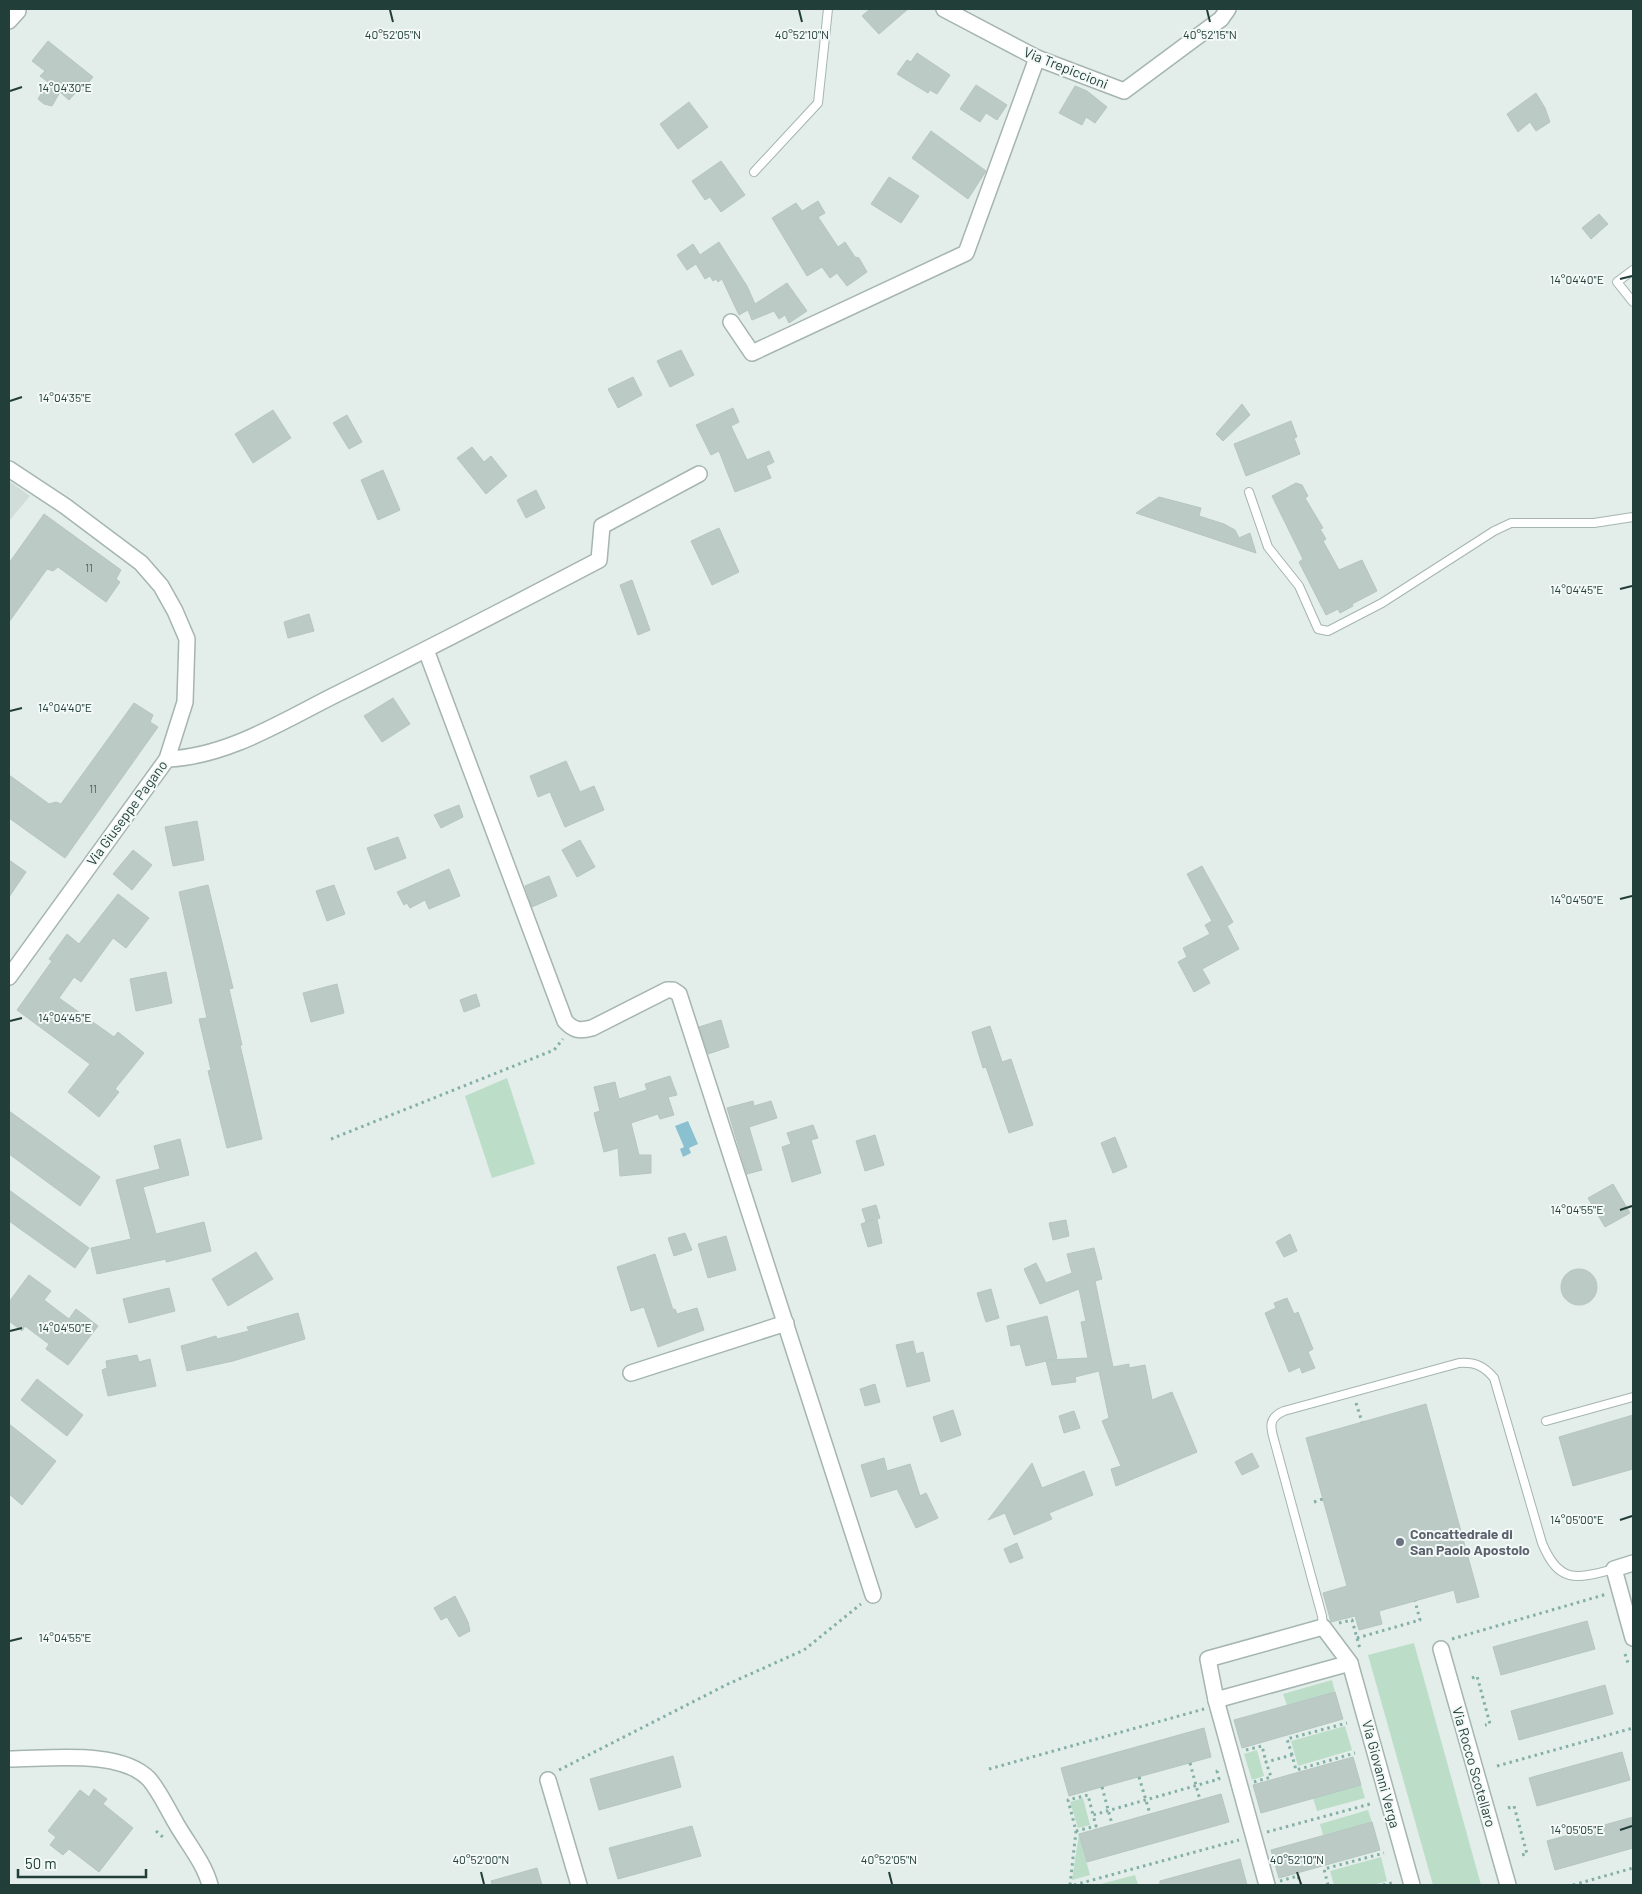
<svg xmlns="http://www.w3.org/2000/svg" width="1642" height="1894" font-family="Barlow,sans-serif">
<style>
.built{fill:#d1ddd8}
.green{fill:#bcdec8}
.water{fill:#8bc0d1}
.building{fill:#bbcac5;stroke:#b5c6c1}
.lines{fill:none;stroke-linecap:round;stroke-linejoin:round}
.service-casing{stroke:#a5b5b1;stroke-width:10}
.minor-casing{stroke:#a5b5b1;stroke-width:18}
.path{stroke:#83b0a6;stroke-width:3;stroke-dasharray:2.5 4;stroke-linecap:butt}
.service{stroke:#fff;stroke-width:8}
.minor{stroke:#fff;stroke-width:15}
.ticks{fill:none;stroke:#223e39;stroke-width:2}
.worship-dot{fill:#6b7280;stroke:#f3f9f7;stroke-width:2}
.labels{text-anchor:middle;stroke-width:4;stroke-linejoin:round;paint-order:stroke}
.number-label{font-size:11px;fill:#48615c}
.street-label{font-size:14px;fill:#223e39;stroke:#f3f9f7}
.worship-label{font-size:14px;font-weight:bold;fill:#5b616d;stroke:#f3f9f7;text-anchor:start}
.ticks-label{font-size:12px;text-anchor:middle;fill:#223e39;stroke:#f3f9f7;stroke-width:4;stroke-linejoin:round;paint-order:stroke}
</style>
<rect width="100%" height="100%" fill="#e3ede9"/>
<!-- built -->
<path class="built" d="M9 481 30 496 9 521Z"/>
<!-- green -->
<g class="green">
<path d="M507 1078 535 1164 492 1178 465 1096Z"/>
<path d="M1414 1643 1481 1885H1433L1368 1655Z"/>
<path d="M1332 1680 1335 1692 1287 1705 1283 1694Z"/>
<path d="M1345 1726 1352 1750 1298 1766 1291 1741Z"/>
<path d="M1257 1750 1264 1776 1252 1780 1244 1754Z"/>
<path d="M1361 1785 1365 1798 1317 1811 1313 1798Z"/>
<path d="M1083 1798 1090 1825 1078 1828 1070 1802Z"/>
<path d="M1368 1810 1372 1822 1323 1835 1320 1824Z"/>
<path d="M1079 1834 1090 1875 1072 1880Z"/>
<path d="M1381 1857 1387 1881 1373 1885H1334L1330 1871Z"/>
<path d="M1135 1875 1138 1885H1097Z"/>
</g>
<!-- water -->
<path class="water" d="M688 1121 698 1144 689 1148 691 1153 683 1157 680 1149 684 1147 675 1126Z"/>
<!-- building -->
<g class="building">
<path d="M870 9H908L879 34 862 16Z"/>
<path d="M48 41 93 77 80 93 77 91 69 100 60 92 52 106 44 104 38 99 48 82 40 76 45 71 32 61Z"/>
<path d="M917 53 950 75 937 94 930 90 928 93 897 74 907 60 911 62Z"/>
<path d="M976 85 1007 105 997 120 986 113 980 122 960 109Z"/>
<path d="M1075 86 1087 91 1107 107 1095 123 1086 117 1082 125 1059 113Z"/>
<path d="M1536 93 1545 108 1550 122 1536 131 1530 122 1518 132 1507 114Z"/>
<path d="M689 102 708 127 678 149 660 124Z"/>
<path d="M931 131 986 171 968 199 912 158Z"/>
<path d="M721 161 745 195 721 212 710 197 705 200 692 181Z"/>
<path d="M889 177 919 196 901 223 871 204Z"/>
<path d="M818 201 825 213 818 217 838 247 845 242 855 257 859 258 867 272 847 286 837 273 830 278 822 267 807 276 772 218 796 203 802 211Z"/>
<path d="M1599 214 1608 224 1591 239 1582 228Z"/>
<path d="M719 242 747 286 755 304 787 283 807 311 789 323 785 315 779 319 774 311 752 320 748 310 739 315 722 279 718 282 716 279 713 281 710 276 705 279 696 264 687 270 677 255 693 244 700 255Z"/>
<path d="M681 350 694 375 670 387 657 361Z"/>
<path d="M633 377 642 395 618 408 608 389Z"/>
<path d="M1242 404 1250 415 1223 441 1216 434Z"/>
<path d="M733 408 739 422 731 426 747 460 769 451 774 462 766 466 771 478 735 492 719 451 711 455 696 425Z"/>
<path d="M273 410 291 438 253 463 235 434Z"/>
<path d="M347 415 362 442 349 449 333 423Z"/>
<path d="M1291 421 1297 437 1294 438 1300 454 1246 476 1234 444Z"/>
<path d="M472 447 484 462 491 456 507 476 486 494 457 458Z"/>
<path d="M383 470 400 510 378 520 361 480Z"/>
<path d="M1296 483 1302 485 1308 496 1305 498 1323 528 1320 529 1326 539 1323 541 1339 570 1362 560 1377 591 1352 604 1353 606 1340 613 1338 609 1326 615 1299 562 1303 559 1272 496Z"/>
<path d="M536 490 545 508 526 518 517 500Z"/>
<path d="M1159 497 1201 508 1199 516 1224 524 1235 530 1239 538 1250 533 1256 553 1136 513Z"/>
<path d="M44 514 121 570 116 579 120 582 106 602 58 567 53 571 47 569 9 622V563Z"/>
<path d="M719 528 739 572 712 585 691 541Z"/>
<path d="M632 580 650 630 638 635 620 585Z"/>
<path d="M309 614 314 631 288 638 284 622Z"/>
<path d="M393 698 410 724 382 742 364 716Z"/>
<path d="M134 703 153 715 150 722 158 727 65 858 9 818V775L49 804 56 802 61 804Z"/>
<path d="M566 761 580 792 594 786 604 810 565 827 550 792 538 797 530 776Z"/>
<path d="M459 805 463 817 441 828 434 815Z"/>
<path d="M197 821 204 860 173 866 165 827Z"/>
<path d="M398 837 406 858 375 870 367 848Z"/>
<path d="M580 840 595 867 577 877 562 850Z"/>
<path d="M133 850 152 865 132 890 113 874Z"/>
<path d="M9 860 26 872 9 897Z"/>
<path d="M1202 866 1233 922 1227 926 1239 949 1202 969 1210 983 1194 992 1178 962 1187 957 1183 948 1210 934 1205 925 1212 921 1187 874Z"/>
<path d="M449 869 460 896 429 909 425 900 410 908 407 903 404 905 397 892Z"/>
<path d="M549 876 557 896 532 907 525 886Z"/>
<path d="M208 885 233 988 229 989 242 1045H240L262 1139 227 1148 208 1071 211 1070 199 1019 207 1018 179 892Z"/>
<path d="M334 885 345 914 327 921 316 891Z"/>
<path d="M118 894 149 918 126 948 113 938 81 982 74 977 59 998 114 1037 118 1032 144 1053 115 1089 119 1092 99 1117 68 1092 90 1064 17 1010 52 961 49 959 67 934 79 944Z"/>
<path d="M166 972 172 1003 136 1011 130 979Z"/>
<path d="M337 984 344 1013 311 1022 303 993Z"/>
<path d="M476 994 480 1006 464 1012 460 1000Z"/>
<path d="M721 1020 729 1047 708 1054 699 1027Z"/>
<path d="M990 1026 1002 1062 1011 1059 1033 1125 1009 1133 986 1067 983 1068 972 1032Z"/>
<path d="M670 1076 677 1095 668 1097 674 1115 660 1119 658 1114 631 1123 639 1155H651V1173L620 1176 618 1148 604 1152 594 1113 600 1111 594 1087 615 1082 619 1099 647 1090 645 1084Z"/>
<path d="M753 1101 754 1106 771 1101 777 1118 749 1127 762 1170 747 1174 727 1108Z"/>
<path d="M9 1111 100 1177 80 1206 9 1154Z"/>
<path d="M813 1125 818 1138 811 1140 821 1173 792 1182 782 1147 791 1144 787 1133Z"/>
<path d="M875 1135 884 1165 865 1171 856 1141Z"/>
<path d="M1115 1137 1127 1167 1113 1173 1101 1143Z"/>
<path d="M180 1139 189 1175 143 1187 156 1234 204 1222 211 1251 166 1262V1259L97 1274 91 1248 131 1239 116 1180 160 1169 154 1146Z"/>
<path d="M1613 1184 1630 1213 1605 1227 1588 1198Z"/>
<path d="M9 1190 89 1248 75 1268 9 1221Z"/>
<path d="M876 1205 880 1218 877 1219 882 1243 868 1247 861 1224 874 1219 866 1222 862 1209Z"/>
<path d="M1066 1220 1069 1236 1053 1240 1049 1223Z"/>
<path d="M685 1233 692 1250 674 1256 668 1238Z"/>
<path d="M1290 1234 1297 1251 1284 1257 1276 1242Z"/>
<path d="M726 1236 736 1270 708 1278 698 1244Z"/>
<path d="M1094 1248 1102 1279 1095 1281 1113 1367 1129 1364V1368L1145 1365 1152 1400 1172 1392 1197 1452 1116 1486 1111 1469 1121 1466 1102 1421 1109 1418 1099 1371 1075 1377 1076 1382 1052 1385 1046 1361 1026 1366 1020 1344 1011 1346 1007 1326 1047 1316 1057 1358 1048 1360 1088 1358 1081 1322 1086 1321 1079 1289 1040 1304 1024 1269 1036 1263 1046 1283 1072 1273 1067 1254Z"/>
<path d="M256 1252 273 1279 228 1306 212 1279Z"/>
<path d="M655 1254 673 1310 675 1309 677 1314 697 1308 704 1330 658 1347 644 1307 631 1311 617 1267Z"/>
<circle cx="1579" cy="1287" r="18"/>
<path d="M29 1275 51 1291 44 1300 69 1319 76 1309 98 1326 68 1365 46 1349 49 1344 25 1326 22 1331 9 1321V1302Z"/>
<path d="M169 1288 175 1311 129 1323 123 1299Z"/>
<path d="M991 1289 999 1318 986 1322 977 1293Z"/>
<path d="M1287 1298 1294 1314 1298 1312 1313 1349 1308 1352 1315 1368 1302 1373 1300 1367 1289 1372 1265 1313 1276 1308 1274 1303Z"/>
<path d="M298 1313 305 1339 233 1361 187 1371 181 1346 216 1336 217 1339 249 1331 247 1327Z"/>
<path d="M913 1341 916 1354 923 1352 930 1381 907 1387 896 1345Z"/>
<path d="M137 1355 139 1362 150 1359 156 1386 108 1396 102 1370 107 1368 106 1361Z"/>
<path d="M37 1379 83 1415 67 1436 21 1400Z"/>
<path d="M875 1384 880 1402 865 1406 860 1389Z"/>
<path d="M1426 1404 1479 1597 1457 1603 1454 1590 1379 1611 1382 1624 1359 1630 1355 1616 1331 1622 1323 1593 1347 1586 1306 1438Z"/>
<path d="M953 1410 961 1435 941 1442 933 1417Z"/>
<path d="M1074 1411 1080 1428 1064 1433 1059 1416Z"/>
<path d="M1633 1415V1469L1573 1486 1559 1437Z"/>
<path d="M9 1424 56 1461 22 1505 9 1494Z"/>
<path d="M1252 1453 1259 1467 1242 1475 1235 1462Z"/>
<path d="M884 1458 887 1471 910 1464 920 1496 926 1493 938 1518 916 1528 897 1489 871 1497 861 1465Z"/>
<path d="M1032 1463 1042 1488 1084 1471 1093 1495 1049 1513 1052 1519 1014 1535 1005 1513 988 1520Z"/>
<path d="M1017 1543 1023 1558 1010 1563 1004 1549Z"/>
<path d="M455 1596 468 1622 470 1631 459 1637 447 1617 441 1620 434 1608Z"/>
<path d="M1587 1621 1595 1649 1501 1675 1493 1647Z"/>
<path d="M1605 1685 1613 1714 1519 1740 1511 1711Z"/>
<path d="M1335 1692 1343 1719 1242 1748 1234 1720Z"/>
<path d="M1204 1728 1211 1757 1069 1796 1061 1768Z"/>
<path d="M1622 1752 1630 1780 1537 1806 1529 1778Z"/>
<path d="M673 1756 681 1787 599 1810 590 1779Z"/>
<path d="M1353 1757 1361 1785 1261 1813 1253 1785Z"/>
<path d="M94 1789 107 1799 103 1804 133 1828 99 1872 69 1849 63 1855 50 1845 56 1837 48 1831 80 1790 89 1797Z"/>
<path d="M1221 1794 1229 1822 1087 1862 1079 1834Z"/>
<path d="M1633 1817V1848L1555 1870 1547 1841Z"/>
<path d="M1372 1822 1380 1850 1279 1878 1271 1850Z"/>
<path d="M692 1826 701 1856 618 1879 609 1848Z"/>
<path d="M1240 1859 1247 1885H1160V1881Z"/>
<path d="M537 1868 542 1885H492L491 1881Z"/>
</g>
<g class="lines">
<defs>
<g id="service">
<path d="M754 172 818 103 828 9"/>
<path d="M1633 270 1617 282 1633 302"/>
<path d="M1249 492 1268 547 1299 586 1318 629 1328 631 1382 603 1494 531 1511 523H1594L1633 517"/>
<path d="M1546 1421 1633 1397"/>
<path d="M1323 1627 1322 1616 1276 1447C1272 1431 1265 1419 1284 1411L1459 1363C1475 1362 1484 1366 1494 1378L1542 1543C1559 1584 1576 1579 1614 1569"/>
</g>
<g id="minor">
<path d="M944 9 1037 58 1124 91 1221 19 1228 9"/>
<path d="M9 21 18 11"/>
<path d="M731 322 752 353 966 253 1037 58"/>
<path d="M9 469 65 506 141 563 161 586 175 611 187 639 185 702 167 759 9 977"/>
<path d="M426 650 565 1021C574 1031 580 1031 592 1028L667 990H673L679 994 873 1595"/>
<path d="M167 759C228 757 286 719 339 693 426 650 513 605 599 560L602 526 699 474"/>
<path d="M631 1373 786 1323"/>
<path d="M1633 1563 1614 1569 1633 1638"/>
<path d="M1441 1649 1508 1885"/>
<path d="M1216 1700 1350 1663"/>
<path d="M9 1759C48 1759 120 1749 149 1779 160 1792 168 1810 177 1825 188 1844 204 1863 210 1885"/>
<path d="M548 1780 579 1885"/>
<path d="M1267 1885 1216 1700 1208 1659 1323 1627 1350 1663 1412 1885"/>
</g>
</defs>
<!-- service casing -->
<use href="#service" class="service-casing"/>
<!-- minor casing -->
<use href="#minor" class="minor-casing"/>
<!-- path -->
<g class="path">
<path d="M331 1139 554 1050 563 1039"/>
<path d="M1356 1403 1362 1422"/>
<path d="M1314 1502 1323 1499"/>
<path d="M1339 1623 1352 1620 1360 1649"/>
<path d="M1357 1638 1420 1620 1415 1601"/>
<path d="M1452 1639 1607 1594"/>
<path d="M1625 1654 1629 1666"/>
<path d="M1472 1678 1477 1676 1490 1724 1485 1725"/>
<path d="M1246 1750 1262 1746 1266 1762"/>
<path d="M1292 1755 1287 1739 1347 1723"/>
<path d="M1190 1763 1200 1800"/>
<path d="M1497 1766 1633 1728"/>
<path d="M989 1769 1204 1709"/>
<path d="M559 1770 728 1684 804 1650 861 1604"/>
<path d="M1139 1777 1150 1814"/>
<path d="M1254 1782 1271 1777 1266 1762 1292 1755 1296 1770 1355 1753"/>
<path d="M1102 1787 1112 1824"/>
<path d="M1508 1808 1514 1806 1527 1854 1521 1855"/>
<path d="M156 1831 165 1839"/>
<path d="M1076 1831 1096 1826 1093 1815 1219 1779 1217 1771 1220 1770"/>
<path d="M1267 1832 1370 1804"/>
<path d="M1280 1881 1298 1876 1301 1885"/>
<path d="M1070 1885 1076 1831 1068 1800 1088 1795 1093 1815"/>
<path d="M1074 1885 1239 1840"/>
<path d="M1328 1885 1324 1869 1384 1853"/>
<path d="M1383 1885 1392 1883"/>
<path d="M1573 1885 1633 1868"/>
</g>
<!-- service -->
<use href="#service" class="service"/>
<!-- minor -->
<use href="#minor" class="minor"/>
</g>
<!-- ticks -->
<path class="ticks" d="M390 10 393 22M799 10 802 22M1207 10 1210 22M10 91 22 87M1620 279 1632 276M10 401 22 397M1620 589 1632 586M10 711 22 708M1620 899 1632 896M10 1021 22 1018M1620 1210 1632 1206M10 1331 22 1328M1620 1520 1632 1516M10 1641 22 1638M1620 1830 1632 1826M481 1872 484 1884M889 1872 892 1884M1297 1872 1301 1884"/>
<!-- markers -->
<circle class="worship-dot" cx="1400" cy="1542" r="5"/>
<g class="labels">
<!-- number labels -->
<g class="number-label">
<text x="89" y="572">11</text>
<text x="93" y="793">11</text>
</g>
<!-- street labels -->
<g class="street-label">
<text transform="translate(1066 68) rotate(22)" y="5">Via Trepiccioni</text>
<text transform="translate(127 813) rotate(-54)" y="5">Via Giuseppe Pagano</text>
<text transform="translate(1474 1767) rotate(74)" y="5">Via Rocco Scotellaro</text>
<text transform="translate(1381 1774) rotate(75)" y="5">Via Giovanni Verga</text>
</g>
<!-- worship labels -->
<g class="worship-label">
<text x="1410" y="1539">Concattedrale di<tspan x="1410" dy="16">San Paolo Apostolo</tspan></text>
</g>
</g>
<g class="ticks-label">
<text x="393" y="39">40°52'05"N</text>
<text x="802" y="39">40°52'10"N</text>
<text x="1210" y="39">40°52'15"N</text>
<text x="65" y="92">14°04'30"E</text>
<text x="1577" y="284">14°04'40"E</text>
<text x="65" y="402">14°04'35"E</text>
<text x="1577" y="594">14°04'45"E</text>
<text x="65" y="712">14°04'40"E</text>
<text x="1577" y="904">14°04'50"E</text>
<text x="65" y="1022">14°04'45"E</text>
<text x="1577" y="1214">14°04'55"E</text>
<text x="65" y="1332">14°04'50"E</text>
<text x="1577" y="1524">14°05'00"E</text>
<text x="65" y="1642">14°04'55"E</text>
<text x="1577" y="1834">14°05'05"E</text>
<text x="481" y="1864">40°52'00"N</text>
<text x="889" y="1864">40°52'05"N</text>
<text x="1297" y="1864">40°52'10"N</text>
</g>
<!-- border -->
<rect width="1642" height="1894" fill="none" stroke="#223e39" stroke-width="20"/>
<!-- scale -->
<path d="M18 1869v8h128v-8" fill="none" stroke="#223e39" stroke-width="2.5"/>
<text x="25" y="1869" font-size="15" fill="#223e39" stroke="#f3f9f7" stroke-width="4" paint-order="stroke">50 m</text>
</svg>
